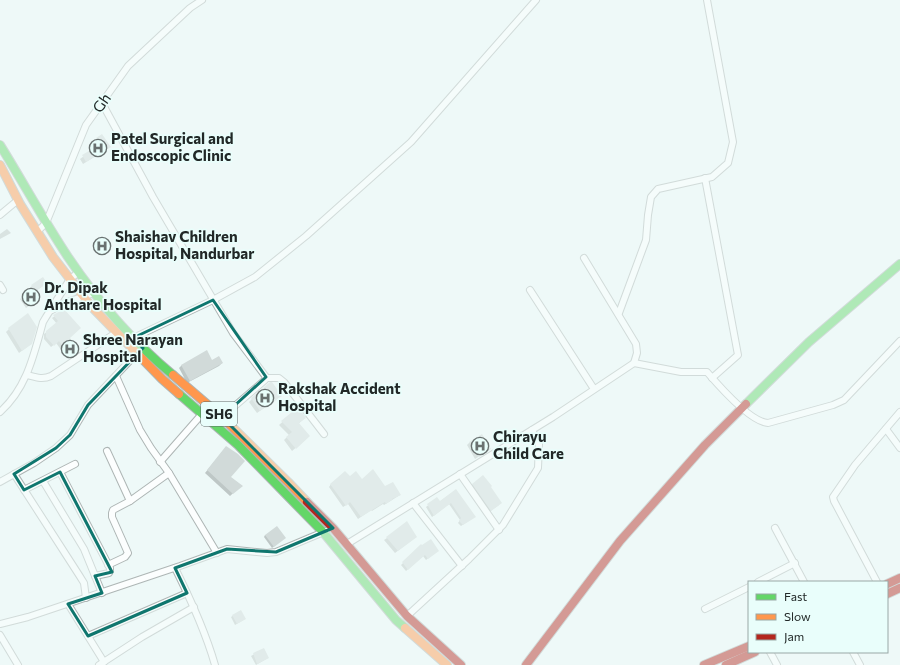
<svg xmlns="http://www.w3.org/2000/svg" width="900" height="665" font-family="Commissioner,sans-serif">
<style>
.shadow{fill:#0003}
.building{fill:#d1dad9}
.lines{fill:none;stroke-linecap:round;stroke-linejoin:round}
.street-casing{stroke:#aeb6b5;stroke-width:8}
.fast-casing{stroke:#aeb6b5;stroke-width:10}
.slow-casing{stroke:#aeb6b5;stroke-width:10}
.jam-casing{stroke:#aeb6b5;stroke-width:10}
.street{stroke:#fcfefe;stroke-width:6}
.fast{stroke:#63d668;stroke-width:8}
.slow{stroke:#ff974d;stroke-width:8}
.jam{stroke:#b3261e;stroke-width:8}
.marked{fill:none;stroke:#0f766e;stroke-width:3;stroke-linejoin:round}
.labels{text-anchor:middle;stroke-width:3.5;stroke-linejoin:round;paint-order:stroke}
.shield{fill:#e9fefb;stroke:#5d6867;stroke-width:1}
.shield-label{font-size:14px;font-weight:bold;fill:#212827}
.street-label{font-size:15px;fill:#212827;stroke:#e9fefb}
.poi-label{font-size:15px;font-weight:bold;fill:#212827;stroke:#e9fefb;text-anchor:start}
</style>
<rect width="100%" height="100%" fill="#eef9f8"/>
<!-- shadow -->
<g class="shadow">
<path d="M97 138 107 149 83 164 80 159 91 151 90 149Z"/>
<path d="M7 229 11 233 0 239V234Z"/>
<path d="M105 240 107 248 98 254 94 247Z"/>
<path d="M42 278 43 286 34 292 36 301 26 308 20 299 30 290 29 289 32 286Z"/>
<path d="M64 310 69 338 77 353 68 359 56 343 51 347 44 339V334L57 324 52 318Z"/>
<path d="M9 329 31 344 19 353 6 332Z"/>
<path d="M222 363 219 366 187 383 179 368 182 365Z"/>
<path d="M278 398 257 413 249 402 252 399Z"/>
<path d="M297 409 305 418 298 424 306 439 292 451 284 440 289 435 279 425Z"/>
<path d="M470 442 487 451 475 459 467 445Z"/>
<path d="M224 450 230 477 241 486 230 496 205 473Z"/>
<path d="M350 477 385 487 400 495 384 505 383 504 372 511 371 510 358 519 348 504 343 507 329 487 331 484Z"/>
<path d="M473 484 490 487 499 505 489 512 471 486Z"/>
<path d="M456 490 473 518 461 526 458 523 460 520 449 504 432 517 426 507 436 499 439 502Z"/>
<path d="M265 535 283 539 272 548 264 537Z"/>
<path d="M416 537 395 553 384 540 387 538Z"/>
<path d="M421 546 436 552 426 560 423 556 406 571 401 565Z"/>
<path d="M240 611 245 619 235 625 231 617Z"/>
<path d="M264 649 268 658 256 665 251 656Z"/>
</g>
<!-- building -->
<g class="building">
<path d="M102 134 111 147 86 162 82 155 94 148 92 145 96 143 95 141 97 139 96 138Z"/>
<path d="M105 238 110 247 100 253 95 244Z"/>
<path d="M43 277 47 283 36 291 31 285Z"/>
<path d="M32 287 40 298 30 306 22 295Z"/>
<path d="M64 309 81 328 70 338 80 351 71 357 59 341 54 346 46 337V331L58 321 53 315Z"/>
<path d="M28 313 37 327 32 344 22 351 8 328Z"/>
<path d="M207 350 212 360 219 356 223 363 190 381 181 365Z"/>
<path d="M270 382H272L282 396 260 411 251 398Z"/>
<path d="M298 407 306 418 299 423 310 436 296 449 286 437 292 432 281 421Z"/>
<path d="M482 434 491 449 479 457 469 442Z"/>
<path d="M226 446 238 454 245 461 231 477 243 486 233 494 207 470Z"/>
<path d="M373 469 385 486 393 482 401 495 392 499V500L386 504 385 502 361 517 350 502 346 506 330 484 345 471 350 476 356 471 362 479Z"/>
<path d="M483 475 492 486 491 487 502 503 491 511 472 484Z"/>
<path d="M456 489 476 517 463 525 459 521 461 518 451 503 434 516 427 504 437 497 440 501Z"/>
<path d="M407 521 417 537 398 551 386 537Z"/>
<path d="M277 526 286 538 274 547 265 535Z"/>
<path d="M431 539 439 551 428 559 425 555 408 570 402 562 421 544 422 545Z"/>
<path d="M241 610 246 619 237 624 232 615Z"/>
<path d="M264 648 269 658 257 664 253 653Z"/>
</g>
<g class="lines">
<defs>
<g id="street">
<path d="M102 103 153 197 233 333 266 377 265 380 222 417"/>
<path d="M705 178 738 355 712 378"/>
<path d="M0 215 18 200"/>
<path d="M37 232 46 223 86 125 128 66 190 8 202 0"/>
<path d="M0 285 3 290"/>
<path d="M530 290 594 389"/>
<path d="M52 310 67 302 94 293"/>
<path d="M619 313 646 240 648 215 651 197 658 189 712 177 728 163 733 142 707 0"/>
<path d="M131 339 213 300 255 277 306 236 411 142 536 0"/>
<path d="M634 363 681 372H707C719 386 750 422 768 423L833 405 844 400 900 341"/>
<path d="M27 375C35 377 42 380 51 376L117 332"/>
<path d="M116 376 140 430 151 448 169 473 217 553"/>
<path d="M266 378H279L284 382 324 434"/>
<path d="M0 412C27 388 34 354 43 322L46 317 70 279 79 272"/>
<path d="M886 429 900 448"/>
<path d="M107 451 130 501"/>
<path d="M160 462 202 414"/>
<path d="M60 472 110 568V571L109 573 95 576"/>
<path d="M14 474 79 575 84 583 86 598"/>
<path d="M460 474 499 530"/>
<path d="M43 481 84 549 102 593"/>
<path d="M0 482 34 463 56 448 70 435 88 405 139 351"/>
<path d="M24 490 75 464"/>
<path d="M413 503 462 566"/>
<path d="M775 528 804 582"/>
<path d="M347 544 553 417 634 363 637 353 636 344 584 258"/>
<path d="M108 565 125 557 128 553 112 517V513L113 510 130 501 169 473"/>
<path d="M175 568C191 600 205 630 215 665"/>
<path d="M758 582 795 563"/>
<path d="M877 582 834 501 833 497 855 465 900 412"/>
<path d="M68 604 104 662"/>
<path d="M705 609 749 587"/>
<path d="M407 616 469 559 503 525 538 468 539 444 532 430"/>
<path d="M0 624 28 617 180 566 227 549 267 553 276 552 326 531"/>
<path d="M0 635 18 665"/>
<path d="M88 636 187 593"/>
<path d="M770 652 777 665"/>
<path d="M853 652 860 665"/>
<path d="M99 665 142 637 194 607"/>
</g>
<g id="fast">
<path d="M0 145C23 182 44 221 68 257 97 300 133 342 173 375"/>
<path d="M179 394 238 445 323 532 396 620 405 628"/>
<path d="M746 404 809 342 900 264"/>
</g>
<g id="slow">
<path d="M0 165 20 204 53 257 90 305 162 379 179 394"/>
<path d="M173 375 222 417 288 482 307 502"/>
<path d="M405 628 447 665"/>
</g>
<g id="jam">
<path d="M307 502 333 528 407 616 461 665"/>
<path d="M887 584 900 578"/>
<path d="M887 594 900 588"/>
<path d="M526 665 620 541 705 445 746 404"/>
<path d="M704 665 749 646"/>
<path d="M726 665 755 652"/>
</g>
</defs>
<!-- street casing -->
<use href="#street" class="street-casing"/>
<!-- fast casing -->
<use href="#fast" class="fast-casing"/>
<!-- slow casing -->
<use href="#slow" class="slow-casing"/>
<!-- jam casing -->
<use href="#jam" class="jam-casing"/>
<!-- street -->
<use href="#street" class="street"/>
<!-- fast -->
<use href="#fast" class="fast"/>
<!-- slow -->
<use href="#slow" class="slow"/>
<!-- jam -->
<use href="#jam" class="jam"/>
</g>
<!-- marked area -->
<path d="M0 0H900V665H0ZM213 300 266 377 222 417 333 528 276 552 227 549 175 568 187 593 88 636 68 604 102 593 95 576 112 572 60 472 24 490 14 474 56 448 70 435 88 405 143 348 133 338Z" fill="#eef9f8" fill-opacity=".55" fill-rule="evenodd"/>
<path class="marked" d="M213 300 266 377 222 417 333 528 276 552 227 549 175 568 187 593 88 636 68 604 102 593 95 576 112 572 60 472 24 490 14 474 56 448 70 435 88 405 143 348 133 338Z"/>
<!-- icons -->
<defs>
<symbol id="hospital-ring" viewBox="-11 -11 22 22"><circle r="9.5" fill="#e9fefb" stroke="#697170" stroke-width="1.5"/><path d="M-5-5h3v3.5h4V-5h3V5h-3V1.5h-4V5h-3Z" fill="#697170"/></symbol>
</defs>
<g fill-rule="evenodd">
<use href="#hospital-ring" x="88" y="138" width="20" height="20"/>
<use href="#hospital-ring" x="92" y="236" width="20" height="20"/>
<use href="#hospital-ring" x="21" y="287" width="20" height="20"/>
<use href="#hospital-ring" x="60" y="339" width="20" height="20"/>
<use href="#hospital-ring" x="255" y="388" width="20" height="20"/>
<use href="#hospital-ring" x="470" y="436" width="20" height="20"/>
</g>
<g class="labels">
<!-- shield labels -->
<rect class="shield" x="201" y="402" width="36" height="24" rx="3"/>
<g class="shield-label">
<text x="219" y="419">SH6</text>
</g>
<!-- street labels -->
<g class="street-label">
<text transform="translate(102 103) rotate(-55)" y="5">Gh</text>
</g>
<!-- poi labels -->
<g class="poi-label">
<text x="111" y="144">Patel Surgical and<tspan x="111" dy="17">Endoscopic Clinic</tspan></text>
<text x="115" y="242">Shaishav Children<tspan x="115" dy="17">Hospital, Nandurbar</tspan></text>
<text x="44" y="293">Dr. Dipak<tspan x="44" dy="17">Anthare Hospital</tspan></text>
<text x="83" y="345">Shree Narayan<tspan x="83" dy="17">Hospital</tspan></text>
<text x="278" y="394">Rakshak Accident<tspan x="278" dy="17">Hospital</tspan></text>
<text x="493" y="442">Chirayu<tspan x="493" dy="17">Child Care</tspan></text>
</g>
</g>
<!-- legend -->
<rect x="748" y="581" width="140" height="72" fill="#e9fefb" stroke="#99a8a6"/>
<rect x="756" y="594" width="20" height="6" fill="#63d668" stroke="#99a8a6"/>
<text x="784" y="601" font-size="12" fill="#212827">Fast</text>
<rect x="756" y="614" width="20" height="6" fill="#ff974d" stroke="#99a8a6"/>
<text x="784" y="621" font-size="12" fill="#212827">Slow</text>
<rect x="756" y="634" width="20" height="6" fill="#b3261e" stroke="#99a8a6"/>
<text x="784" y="641" font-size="12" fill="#212827">Jam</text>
</svg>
